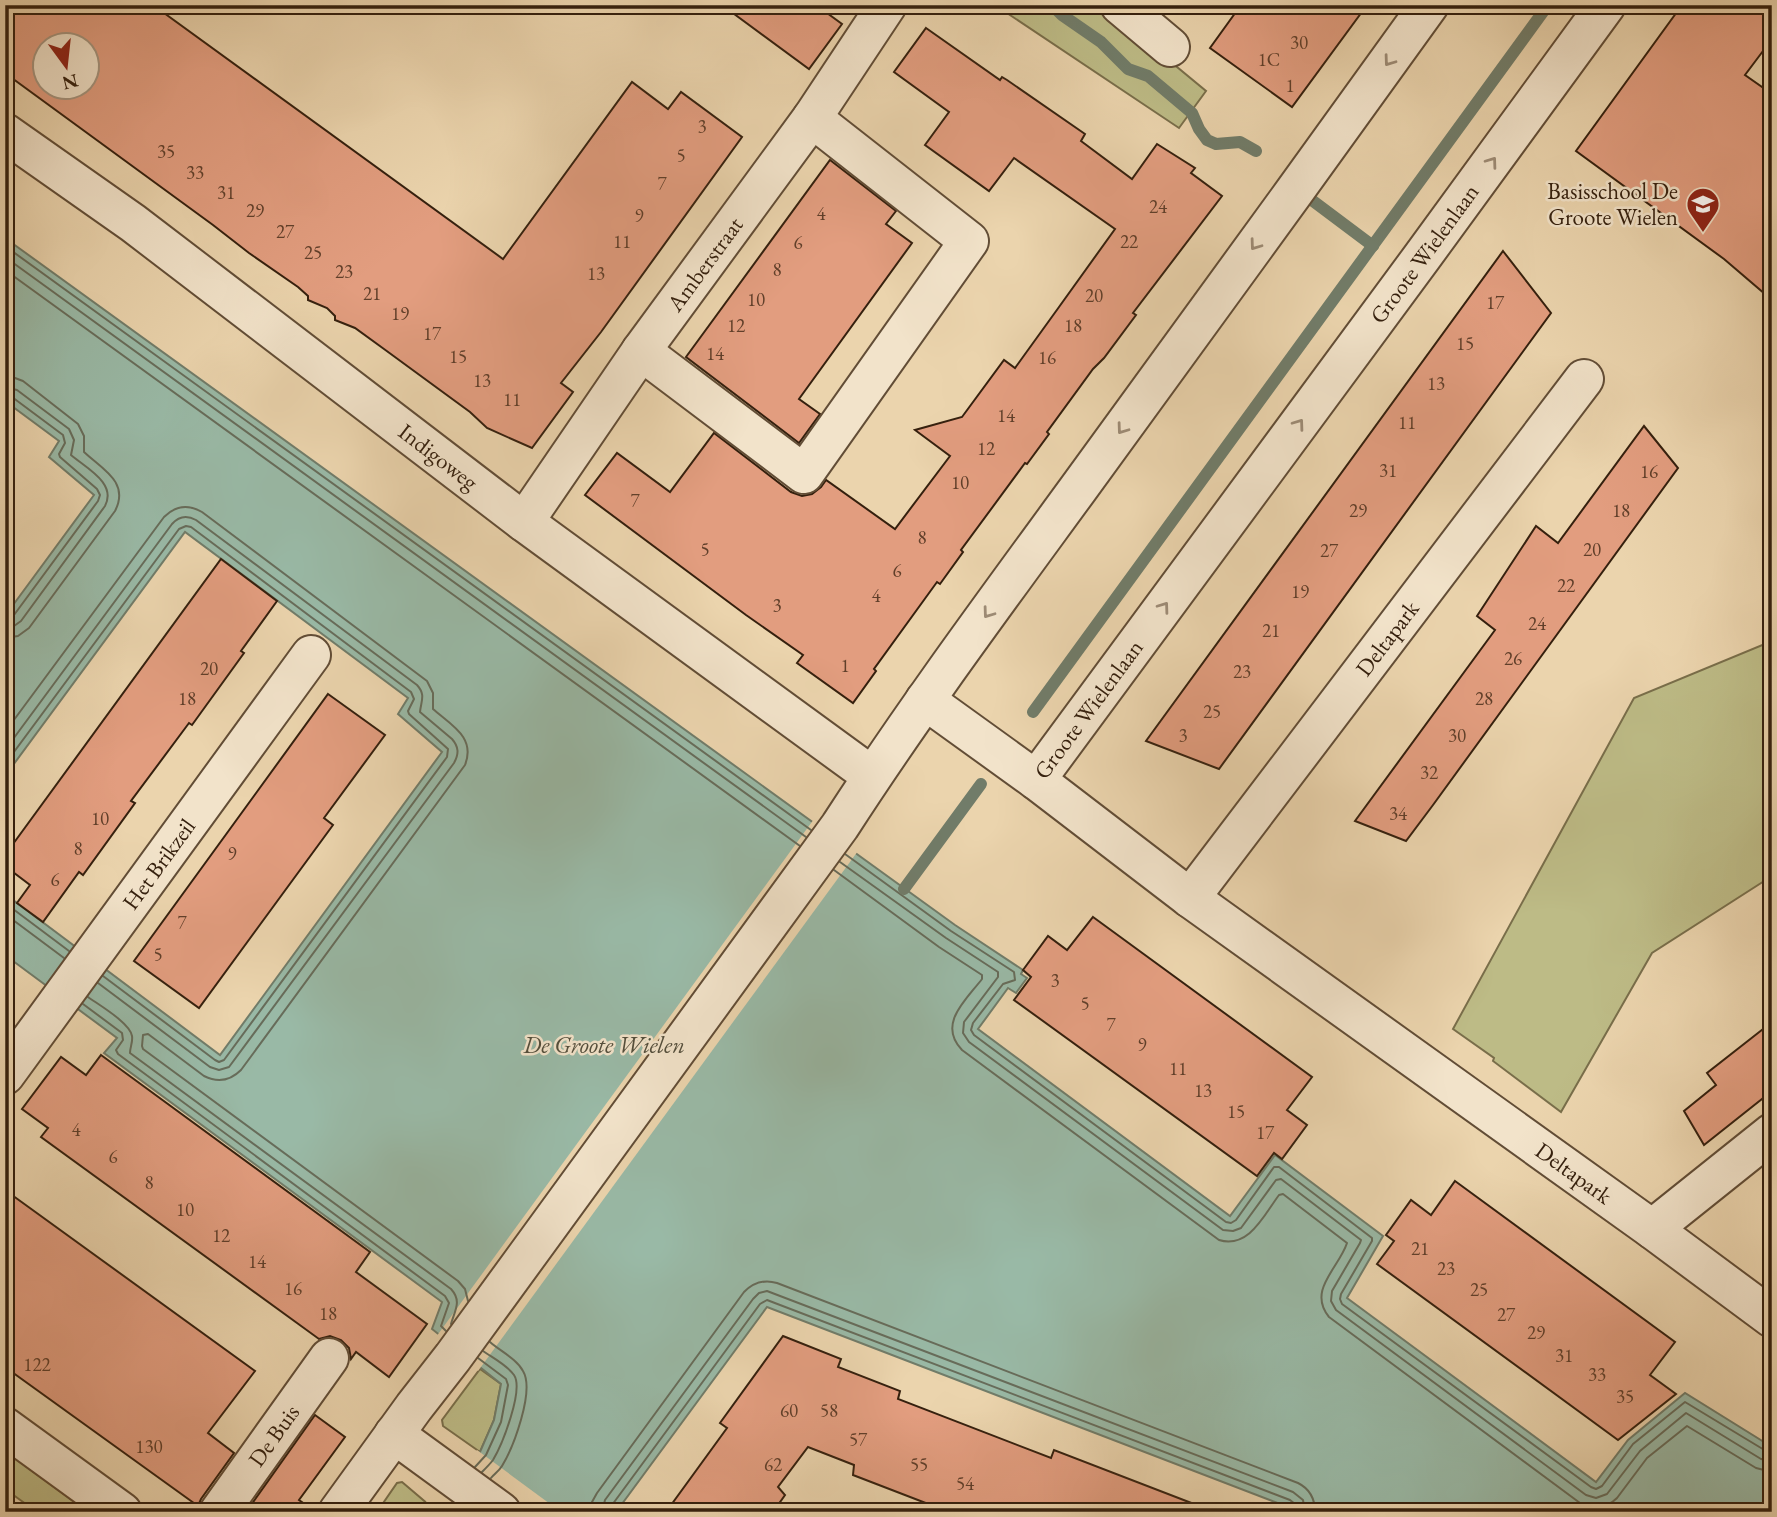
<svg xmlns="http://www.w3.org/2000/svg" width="1777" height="1517" font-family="'EB Garamond',serif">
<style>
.green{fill:#bdbb86;stroke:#796e4a;stroke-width:2}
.water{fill:#99b9a6;stroke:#717c69;stroke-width:2}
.pier{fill:#ebd4ad}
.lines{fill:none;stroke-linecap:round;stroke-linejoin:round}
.shore{stroke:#676c5a;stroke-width:2}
.stream{stroke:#717c69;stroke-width:12}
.building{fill:#e29d7f;stroke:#35200e;stroke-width:2;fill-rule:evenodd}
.minor-casing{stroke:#624d36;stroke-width:42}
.minor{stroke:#f2e3ca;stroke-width:38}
.oneway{stroke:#9d8b75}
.labels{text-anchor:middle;stroke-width:5;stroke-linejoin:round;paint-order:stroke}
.number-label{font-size:19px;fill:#603f2a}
.poi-label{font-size:23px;fill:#35200e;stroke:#f2e3ca;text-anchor:end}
.street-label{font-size:23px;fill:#35200e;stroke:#f2e3ca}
.water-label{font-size:24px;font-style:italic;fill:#534e3c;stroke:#f2e3ca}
</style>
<rect width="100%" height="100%" fill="#ebd4ad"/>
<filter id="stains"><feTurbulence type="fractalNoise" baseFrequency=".00286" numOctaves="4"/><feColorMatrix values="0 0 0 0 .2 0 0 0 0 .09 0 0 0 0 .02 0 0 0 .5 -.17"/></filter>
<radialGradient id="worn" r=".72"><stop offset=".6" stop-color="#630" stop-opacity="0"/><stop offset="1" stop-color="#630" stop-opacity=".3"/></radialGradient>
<!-- green -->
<g class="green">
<path d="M995 5H1102L1206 91 1179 128Z"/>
<path d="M1772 641V876L1652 953 1561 1112 1493 1061 1494 1058 1453 1029 1634 698Z"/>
<path d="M480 1369 501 1384 494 1420 480 1452 443 1426 442 1420Z"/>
<path d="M5 1451 88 1512H37L5 1489Z"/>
<path d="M402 1482 429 1505 424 1512H377L397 1483Z"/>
</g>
<!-- water -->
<path class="water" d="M5 238 955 925 1023 970 1021 974 1027 978 1016 993 1008 988 978 1029 1230 1216 1275 1155 1383 1236 1347 1298 1596 1482 1628 1440 1685 1393 1772 1447V1512H1289L1288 1507 767 1307 616 1512H424L429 1505 480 1452 494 1420 501 1384 432 1329 442 1302 104 1053 117 1038 9 958 5 962V894L220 1055 442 752 398 714 408 698 185 532 5 776V616L94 495 49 457 59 441 5 401Z"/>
<!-- pier -->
<g class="pier">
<path d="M814 819 858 851 478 1371 436 1337Z"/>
<path d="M477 1450 561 1512H439L426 1502Z"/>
</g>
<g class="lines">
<!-- shore -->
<g class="shore">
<path d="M5 246 811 830"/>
<path d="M5 257 806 837"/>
<path d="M5 270 800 846"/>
<path d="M5 377 15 378 23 381 78 424 84 436V452C102 469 130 482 115 511L29 628 18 636 5 638"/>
<path d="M5 387 17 390 69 429 74 440 71 455C86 468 117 483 105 506L21 621 14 626 5 628"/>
<path d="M5 396 12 397 63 435 65 443 59 454 60 457 97 489 100 495 98 501 14 615 10 618 5 619"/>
<path d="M5 732 164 517C176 505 188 504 202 512L427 681 433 693V709C451 725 476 737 465 765L241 1070C230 1081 218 1083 204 1076L148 1034 143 1035 142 1046 143 1049 458 1281 465 1289 468 1301"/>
<path d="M5 750 172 524C179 516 187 515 196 520L417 685C426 695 421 701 420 712L452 739C459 747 459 754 454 763L229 1067 219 1070 210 1067 98 983"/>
<path d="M5 764 179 529 186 526 191 527 411 692 414 699 408 711 409 714 448 749 447 757 224 1060 219 1062 215 1060 103 976"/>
<path d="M845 854 951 931 1014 972 1015 980 1003 984 973 1023 971 1030 974 1035 1226 1222 1231 1223 1236 1220 1274 1167H1279L1372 1238V1241L1341 1294 1340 1299 1342 1304 1591 1487 1596 1489 1602 1486 1633 1444 1685 1402 1766 1451 1772 1452"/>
<path d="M840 862 946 938 998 972V977L964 1022 963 1033 969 1042 1223 1230 1233 1231 1241 1228 1276 1180 1281 1179 1361 1240 1360 1243 1332 1291 1331 1301 1336 1310 1586 1495 1596 1498 1607 1494 1640 1451 1686 1413 1761 1459 1772 1461"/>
<path d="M834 870 939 947 982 975V979C966 1000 937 1024 962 1050L1219 1240C1249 1249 1264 1215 1279 1195L1283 1194 1347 1243C1339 1268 1307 1290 1329 1317L1580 1503C1594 1510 1606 1509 1617 1498L1647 1458 1687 1426 1756 1468 1772 1472"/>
<path d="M5 903 69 951"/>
<path d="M5 914 64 958"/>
<path d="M88 997C99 1005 130 1023 132 1036 133 1042 130 1047 130 1053L451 1289C462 1301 455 1310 451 1324"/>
<path d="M83 1004 122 1033 123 1040 116 1050 118 1054 445 1296 449 1303 441 1326 446 1331"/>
<path d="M490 1342C500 1351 517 1359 523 1371 535 1391 513 1448 502 1466 499 1471 494 1474 491 1478"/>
<path d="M475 1467 486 1455 501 1422 508 1385 506 1379 478 1358"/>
<path d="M482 1472C486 1468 490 1464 493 1460 502 1445 524 1390 514 1375 507 1365 493 1358 483 1351"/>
<path d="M591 1512 592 1502 597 1493 744 1292C754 1282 764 1279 777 1283L1298 1483C1310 1489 1315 1499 1315 1512"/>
<path d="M602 1512 605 1500 753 1299 759 1293 767 1291 1293 1492 1303 1500 1305 1512"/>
<path d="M611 1512 612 1505 760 1304 767 1300 1290 1500 1295 1504 1296 1512"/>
</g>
<!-- stream -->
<g class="stream">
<path d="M1052 5 1062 15 1101 42 1128 69 1148 76 1192 113 1199 129 1207 140 1216 144 1240 142 1256 151"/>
<path d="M1313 201 1373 246"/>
<path d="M1033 712 1548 5"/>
<path d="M904 889 981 784"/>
</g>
</g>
<!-- building -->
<g class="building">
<path d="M5 5H153L503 259 632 82 668 109 681 92 742 137 601 332 561 383 573 392 532 448 487 428 470 412 384 349 355 328 335 320V316L327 308 308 300V296L298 287 249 253 213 225 5 73ZM46 46H88V88H46Z"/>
<path d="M722 5H816L842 24 809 69Z"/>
<path d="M1241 5H1367L1292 107 1210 48Z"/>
<path d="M1682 5H1772V39L1745 75 1772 94V300L1724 259 1576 151Z"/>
<path d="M926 28 1000 80 1002 77 1007 80 1085 134 1081 141 1132 179 1157 144 1195 168 1191 173 1222 196 1133 313 1136 315 1104 358 1093 369 1047 432 1049 434 1027 464 1025 463 961 550 963 552 940 584 937 582 874 669 876 671 853 703 797 663 803 655 746 615 585 495 617 453 670 492 714 433 791 492 802 496 812 494 821 487 826 480 895 529 950 456 915 430 962 417 1004 360 1015 368 1059 307 1115 229 1014 158 989 191 925 145 949 112 894 72Z"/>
<path d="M830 160 896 211 886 224 912 243 799 399 820 414 799 443 686 357Z"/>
<path d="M1503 251 1551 313 1219 769 1146 741Z"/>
<path d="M1644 426 1678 468 1433 805 1406 841 1355 821 1495 630 1477 616 1536 526 1558 543Z"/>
<path d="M221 559 277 601 241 651 244 653 192 725 189 723 131 801 135 803 83 875 79 872 43 922 17 903 30 885 5 866V855Z"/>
<path d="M328 694 385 735 324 818 333 825 199 1008 134 961Z"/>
<path d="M1093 917 1312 1077 1287 1110 1307 1125 1282 1159 1274 1153 1257 1176 1014 1000 1031 977 1023 970 1048 936 1067 950Z"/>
<path d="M1772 1022V1091L1704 1145 1684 1111 1716 1085 1707 1073Z"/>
<path d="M101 1055 370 1252 356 1272 427 1324 389 1377 356 1352 351 1359 349 1348 341 1340 330 1336 319 1339 41 1137 48 1128 22 1109 61 1057 86 1075Z"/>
<path d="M1455 1181 1675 1342 1650 1375 1676 1394 1618 1440 1377 1264 1394 1241 1386 1235 1411 1200 1431 1215Z"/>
<path d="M5 1190 255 1371 208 1433 234 1453 201 1499 198 1506 5 1367Z"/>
<path d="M783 1336 841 1359 838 1367 900 1391 898 1399 1051 1458 1054 1450 1207 1509V1512H949L853 1475 854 1465 808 1447 778 1487 785 1495 773 1512H666L727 1428 720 1423Z"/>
<path d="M315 1415 345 1437 299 1500 316 1512H246Z"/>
</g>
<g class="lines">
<defs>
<g id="minor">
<path d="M1120 5 1170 47"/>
<path id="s1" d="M5 133 133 223 524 522 872 776"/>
<path d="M641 351 804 474 969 241 812 118"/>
<path id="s2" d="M524 522 641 351 812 118 887 5"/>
<path id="s3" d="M925 700 1036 780 1190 898 1652 1229 1772 1318"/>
<path id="s4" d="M1036 780 1422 257 1606 5"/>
<path id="s5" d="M1190 898 1584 379"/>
<path id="s6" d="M5 1075 311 655"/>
<path d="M1652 1229 1772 1133"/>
<path d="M5 1427 122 1512"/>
<path d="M394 1434 501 1512"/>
<path id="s7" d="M219 1512 329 1358"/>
<path d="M338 1512 414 1407 453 1357 840 826C915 710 997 600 1078 489 1195 328 1313 167 1429 5"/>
</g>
</defs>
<!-- minor casing -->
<use href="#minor" class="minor-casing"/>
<!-- minor -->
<use href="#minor" class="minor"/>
</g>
<!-- one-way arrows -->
<defs><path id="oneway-chevron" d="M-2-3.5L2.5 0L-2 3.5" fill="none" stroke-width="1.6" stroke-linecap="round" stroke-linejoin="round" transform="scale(1.75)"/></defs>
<g class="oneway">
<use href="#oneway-chevron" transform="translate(1389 61) rotate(126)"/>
<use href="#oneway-chevron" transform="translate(1492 162) rotate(-54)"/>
<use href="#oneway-chevron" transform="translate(1255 245) rotate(126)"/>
<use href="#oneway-chevron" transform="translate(1299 424) rotate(-54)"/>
<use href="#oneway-chevron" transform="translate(1122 429) rotate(126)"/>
<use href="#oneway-chevron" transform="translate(1164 607) rotate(-54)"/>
<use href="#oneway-chevron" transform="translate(988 613) rotate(126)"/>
</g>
<!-- icons -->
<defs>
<symbol id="school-pin" viewBox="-11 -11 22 30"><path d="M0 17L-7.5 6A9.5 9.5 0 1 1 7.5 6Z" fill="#8f2418" stroke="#f2e3ca"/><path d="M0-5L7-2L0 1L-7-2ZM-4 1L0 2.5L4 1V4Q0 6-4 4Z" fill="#fff"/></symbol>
</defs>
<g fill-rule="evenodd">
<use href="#school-pin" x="1684" y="185" width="38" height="52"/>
</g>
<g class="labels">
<!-- number labels -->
<g class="number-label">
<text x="1299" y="49">30</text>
<text x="1269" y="66">1C</text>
<text x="1290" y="92">1</text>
<text x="702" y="133">3</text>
<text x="166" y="158">35</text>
<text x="681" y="162">5</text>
<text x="195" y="179">33</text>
<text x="662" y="190">7</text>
<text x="226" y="199">31</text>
<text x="1158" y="213">24</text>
<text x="255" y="217">29</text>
<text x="821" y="220">4</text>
<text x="639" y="222">9</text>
<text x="285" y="238">27</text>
<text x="622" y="248">11</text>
<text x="1129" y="248">22</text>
<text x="798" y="249">6</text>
<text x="313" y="259">25</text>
<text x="777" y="276">8</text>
<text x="344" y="278">23</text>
<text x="596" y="280">13</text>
<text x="372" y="300">21</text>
<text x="1094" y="302">20</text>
<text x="756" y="306">10</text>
<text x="1495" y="309">17</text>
<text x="400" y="320">19</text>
<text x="736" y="332">12</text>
<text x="1073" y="332">18</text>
<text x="432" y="340">17</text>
<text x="1465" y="350">15</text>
<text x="715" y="360">14</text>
<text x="458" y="363">15</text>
<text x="1047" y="364">16</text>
<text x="482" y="387">13</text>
<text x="1436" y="390">13</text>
<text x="512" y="406">11</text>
<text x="1006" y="422">14</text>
<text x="1407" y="429">11</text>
<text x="986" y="455">12</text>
<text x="1388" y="477">31</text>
<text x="1649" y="478">16</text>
<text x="960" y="489">10</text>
<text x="635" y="507">7</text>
<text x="1358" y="517">29</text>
<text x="1621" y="517">18</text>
<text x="922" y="544">8</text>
<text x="705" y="556">5</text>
<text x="1592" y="556">20</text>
<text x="1329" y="557">27</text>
<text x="897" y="577">6</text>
<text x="1566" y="592">22</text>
<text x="1300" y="598">19</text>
<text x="876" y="602">4</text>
<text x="777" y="612">3</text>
<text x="1537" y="630">24</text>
<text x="1271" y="637">21</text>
<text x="1513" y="665">26</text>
<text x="845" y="672">1</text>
<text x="209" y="675">20</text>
<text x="1242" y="678">23</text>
<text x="187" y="705">18</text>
<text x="1484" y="705">28</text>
<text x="1212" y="718">25</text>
<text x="1183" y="742">3</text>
<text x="1457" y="742">30</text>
<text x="1429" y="779">32</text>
<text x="1398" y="820">34</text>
<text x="100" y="825">10</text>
<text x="78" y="855">8</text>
<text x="232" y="860">9</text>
<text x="55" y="886">6</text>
<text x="182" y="929">7</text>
<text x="158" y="961">5</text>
<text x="1055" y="987">3</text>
<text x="1085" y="1010">5</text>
<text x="1111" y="1031">7</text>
<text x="1142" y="1051">9</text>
<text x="1178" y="1075">11</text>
<text x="1203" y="1097">13</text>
<text x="1236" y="1118">15</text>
<text x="76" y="1136">4</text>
<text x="1265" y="1139">17</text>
<text x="113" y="1163">6</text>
<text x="149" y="1189">8</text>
<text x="185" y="1216">10</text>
<text x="221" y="1242">12</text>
<text x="1420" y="1255">21</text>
<text x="257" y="1268">14</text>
<text x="1446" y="1275">23</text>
<text x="293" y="1295">16</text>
<text x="1479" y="1296">25</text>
<text x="328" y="1320">18</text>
<text x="1506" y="1321">27</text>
<text x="1536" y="1339">29</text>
<text x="1564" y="1362">31</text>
<text x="37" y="1371">122</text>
<text x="1597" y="1381">33</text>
<text x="1625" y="1403">35</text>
<text x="789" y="1417">60</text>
<text x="829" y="1417">58</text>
<text x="858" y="1446">57</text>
<text x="149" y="1453">130</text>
<text x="773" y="1471">62</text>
<text x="919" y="1471">55</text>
<text x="965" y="1490">54</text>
</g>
<!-- poi labels -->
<g class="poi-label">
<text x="1678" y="199">Basisschool De<tspan x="1678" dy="26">Groote Wielen</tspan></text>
</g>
<!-- street labels -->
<g class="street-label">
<text dy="8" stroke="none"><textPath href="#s4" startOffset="654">Groote Wielenlaan</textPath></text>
<text dy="8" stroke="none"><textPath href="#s2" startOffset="315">Amberstraat</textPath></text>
<text dy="8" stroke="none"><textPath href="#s1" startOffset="541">Indigoweg</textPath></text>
<text dy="8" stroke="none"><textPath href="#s5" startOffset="326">Deltapark</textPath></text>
<text dy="8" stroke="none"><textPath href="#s4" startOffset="88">Groote Wielenlaan</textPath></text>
<text dy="8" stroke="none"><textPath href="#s6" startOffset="261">Het Brikzeil</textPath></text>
<text dy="8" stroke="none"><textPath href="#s3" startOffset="803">Deltapark</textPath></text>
<text dy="8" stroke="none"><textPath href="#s7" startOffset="94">De Buis</textPath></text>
</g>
<!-- water labels -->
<g class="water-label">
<text x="604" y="1053">De Groote Wielen</text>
</g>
</g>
<!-- margin -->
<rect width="1777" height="1517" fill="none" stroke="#ebd4ad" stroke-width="28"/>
<rect x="7" y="7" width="1763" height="1503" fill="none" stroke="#35200e" stroke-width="3.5"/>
<rect x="14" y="14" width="1749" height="1489" fill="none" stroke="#35200e" stroke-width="2"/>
<!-- north arrow -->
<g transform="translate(66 66) rotate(165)"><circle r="33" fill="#f2e3ca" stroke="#a6957f" stroke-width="2"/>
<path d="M0-5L12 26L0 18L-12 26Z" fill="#8f2418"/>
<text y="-10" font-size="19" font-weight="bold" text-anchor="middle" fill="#35200e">N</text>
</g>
<rect width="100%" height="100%" filter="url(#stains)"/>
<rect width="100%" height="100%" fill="url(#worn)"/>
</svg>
